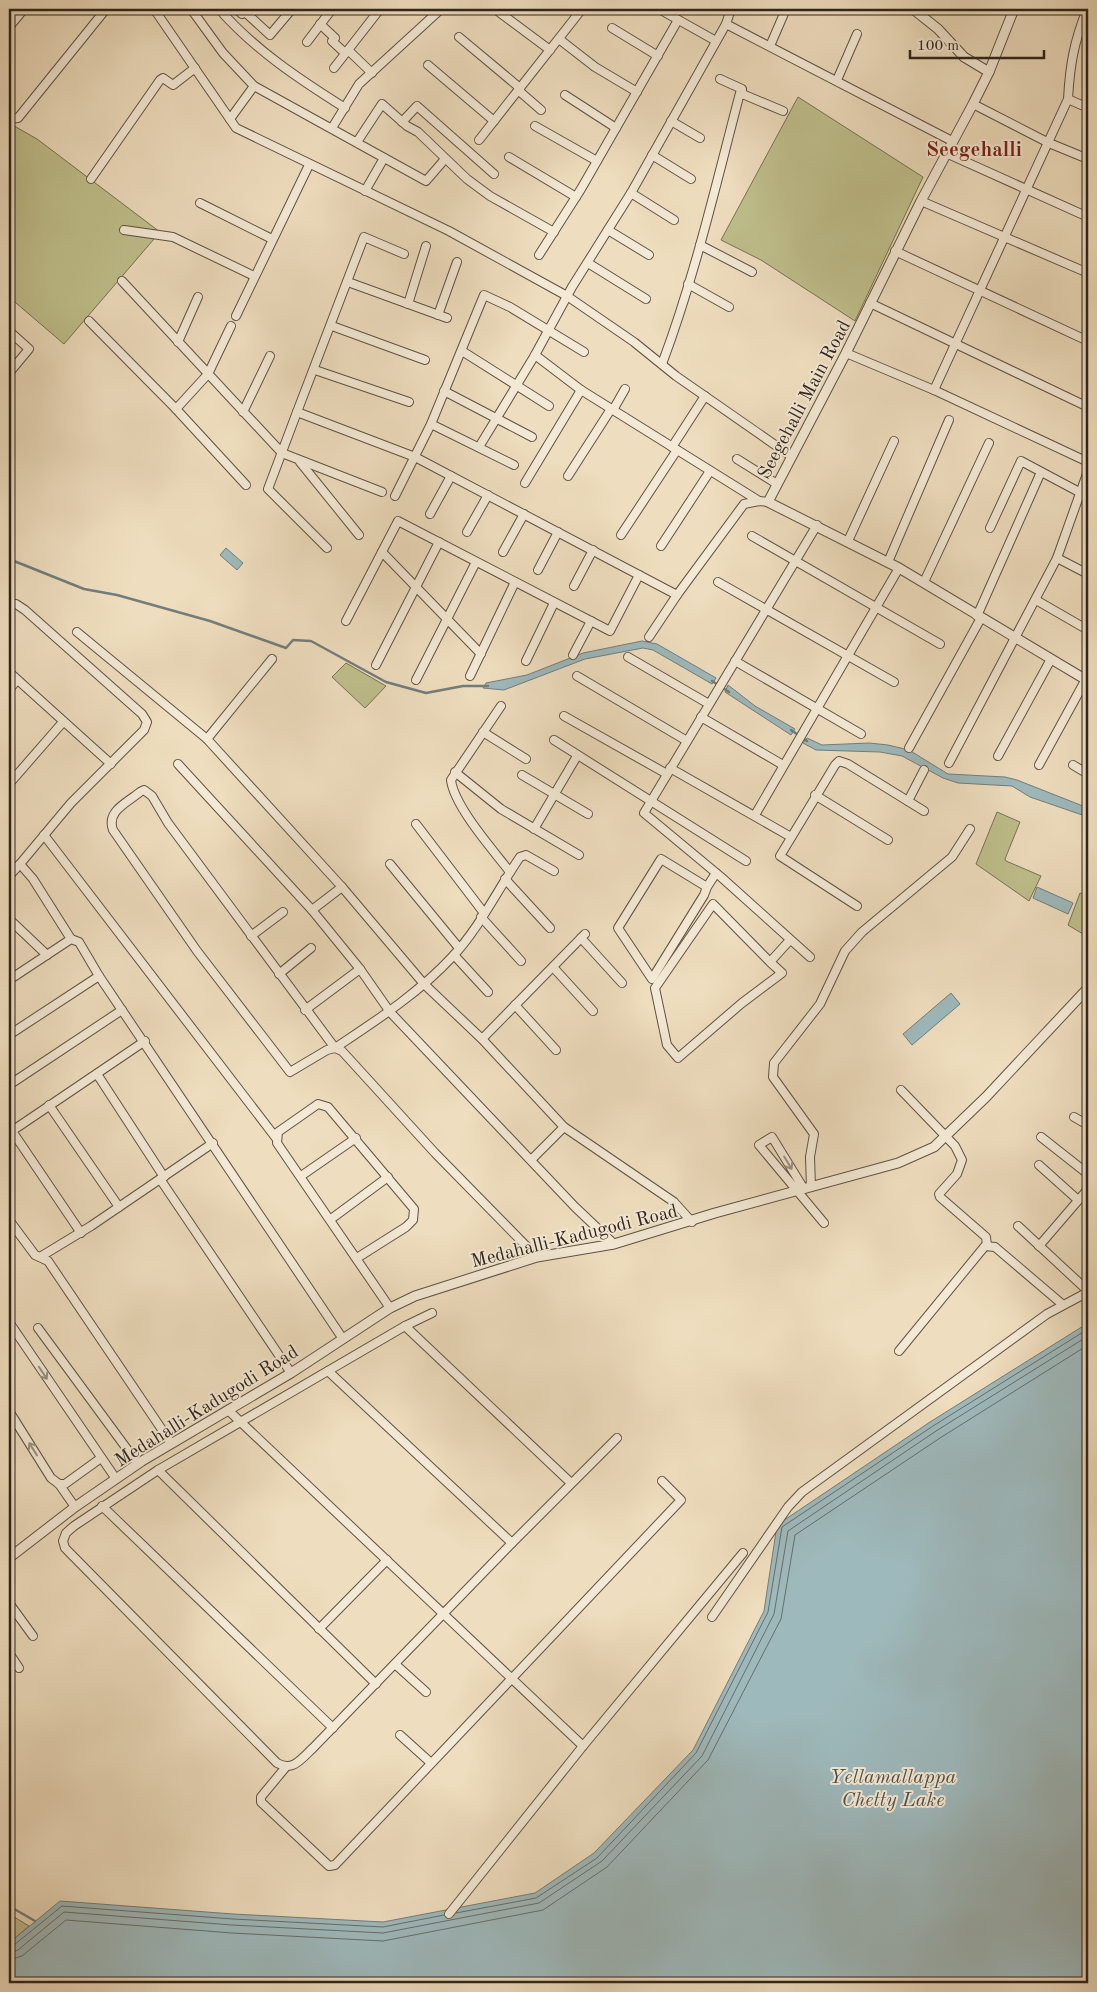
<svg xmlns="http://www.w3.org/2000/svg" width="1097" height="1992" font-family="'Old Standard TT',serif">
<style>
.green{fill:#bfbf8c;stroke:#777254}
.water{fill:#9eb9bc;stroke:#727d7c}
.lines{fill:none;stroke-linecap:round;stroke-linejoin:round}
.shore{stroke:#666e6c;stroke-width:1}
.stream{stroke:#727d7c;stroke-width:2.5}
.minor-casing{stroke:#5f5244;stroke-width:10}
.tertiary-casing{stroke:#5f5244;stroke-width:11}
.minor{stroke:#f4e9d5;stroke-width:8}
.tertiary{stroke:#f4e9d5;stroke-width:9}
.oneway{stroke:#9b9082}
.labels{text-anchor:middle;stroke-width:4;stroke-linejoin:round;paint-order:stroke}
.street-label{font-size:19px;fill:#2f241c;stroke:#f4e9d5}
.water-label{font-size:20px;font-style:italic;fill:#50514c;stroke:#f4e9d5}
.quarter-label{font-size:21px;font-weight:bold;fill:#7a1f14;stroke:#f4e9d5}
</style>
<rect width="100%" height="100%" fill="#eeddbe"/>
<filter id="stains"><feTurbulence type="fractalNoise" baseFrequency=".004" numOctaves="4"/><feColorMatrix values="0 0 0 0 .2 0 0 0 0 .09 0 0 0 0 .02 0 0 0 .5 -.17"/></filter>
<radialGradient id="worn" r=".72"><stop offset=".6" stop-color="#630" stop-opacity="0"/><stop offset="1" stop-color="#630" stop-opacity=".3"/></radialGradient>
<!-- green -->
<g class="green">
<path d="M798 97 923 177 855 321 761 260 721 240Z"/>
<path d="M9 123 37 139 160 232 64 344 9 297Z"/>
<path d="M346 663 386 686 365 708 332 677Z"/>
<path d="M997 812 1020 822 1005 859 1006 861 1041 876 1029 901 976 864Z"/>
<path d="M1080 893 1088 896V937L1068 925Z"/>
<path d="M9 1914 29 1926 9 1943Z"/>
</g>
<!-- water -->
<g class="water">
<path d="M226 548 243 563 237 570 220 555Z"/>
<path d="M642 641 657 644 716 678 712 684 653 650 643 648 585 659 504 690 483 688 486 683 527 675 583 653Z"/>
<path d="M728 685 755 706 795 729 791 735 725 692Z"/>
<path d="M807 738 822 745 869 743 888 745 909 750 948 774 1005 777 1017 780 1088 808V817L1030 797 1012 786 958 783 943 778 902 756 880 752 816 750 803 743Z"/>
<path d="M1037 887 1073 903 1068 914 1033 898Z"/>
<path d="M951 993 960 1004 912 1045 903 1034Z"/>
<path d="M1088 1323V1983H9V1943L60 1901 233 1914 383 1922 535 1893 594 1853 693 1750 764 1611 777 1525 930 1422Z"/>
</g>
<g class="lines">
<!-- shore -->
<g class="shore">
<path d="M456 1913 536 1898 597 1858 696 1753 768 1612 782 1527 933 1426 1088 1329"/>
<path d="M9 1946 14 1945 62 1906 233 1919 383 1927 444 1915"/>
<path d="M9 1953 18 1950 64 1912 232 1925 383 1933 539 1903 602 1861 702 1756 774 1614 788 1531 936 1431 1088 1336"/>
<path d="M9 1960 22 1956 66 1920 232 1933 383 1941 543 1910 607 1867 708 1760 781 1619 795 1535 940 1438 1088 1345"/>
</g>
<!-- stream -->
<g class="stream">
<path d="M9 559 84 589 117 595 210 621 286 648 293 640 311 641 386 682 426 693 463 686H488"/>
<path d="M712 681 729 692"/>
<path d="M791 730 807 741"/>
<path d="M9 1906 35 1921"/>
</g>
<defs>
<g id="minor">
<path d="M154 9 236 128 449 231 567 296 634 342 676 376 791 456"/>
<path d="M191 9 223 53 254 86 426 181 445 159"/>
<path d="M219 9C255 50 299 79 345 108"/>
<path d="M236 9 242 14 245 12 270 35 292 9"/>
<path d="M495 9 550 50"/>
<path d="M659 9 716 41"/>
<path d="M320 24 335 38 332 41 345 53"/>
<path d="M726 24 952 141"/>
<path d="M9 27 24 9"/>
<path d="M612 28 658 56"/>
<path d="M459 37 520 88"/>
<path d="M559 39 595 67 637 92"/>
<path d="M307 42 332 9"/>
<path d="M770 46 786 9"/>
<path d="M348 50 372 73"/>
<path d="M428 65 494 121"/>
<path d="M334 68 380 9"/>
<path d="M1087 68 1088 67"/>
<path d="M720 79 742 89V92"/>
<path d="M837 80 857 34"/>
<path d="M518 90 541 110"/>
<path d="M565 95 616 128"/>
<path d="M1068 99 1088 108"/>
<path d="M973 104 1049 143 1088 159"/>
<path d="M9 119 18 118 106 9"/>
<path d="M230 119 254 86"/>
<path d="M671 121 700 138"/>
<path d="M402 122 417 106 494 174"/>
<path d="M535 126 597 161"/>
<path d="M332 128 359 84 441 9"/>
<path d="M479 140 582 9"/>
<path d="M357 142 382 104 407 126 418 132 467 179 490 196 554 232"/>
<path d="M946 153 1088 217"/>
<path d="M652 155 691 179"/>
<path d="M509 157 576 197"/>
<path d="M91 179 160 80 163 78 173 85 195 68"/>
<path d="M365 191 384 158"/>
<path d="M631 193 674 220"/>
<path d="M921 201 1088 273"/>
<path d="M200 203 272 239"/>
<path d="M124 230 173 237 254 276"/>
<path d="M608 230 649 255"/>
<path d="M700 245 752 272"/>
<path d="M895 251 1088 341"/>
<path d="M539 255 581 189 678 20"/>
<path d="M588 263 646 299"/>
<path d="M122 281 282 453 382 492"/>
<path d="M348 282 447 318"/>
<path d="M688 284 729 307"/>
<path d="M870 303 1088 407"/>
<path d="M408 304 426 246"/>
<path d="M438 315 457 262"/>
<path d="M236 316 309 165"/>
<path d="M89 321 176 409 246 485"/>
<path d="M332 326 425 360"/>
<path d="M9 331 29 349 9 373"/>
<path d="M178 342 198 297"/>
<path d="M462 351 549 406"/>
<path d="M846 353 934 390 1088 462"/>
<path d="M535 355 581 390 759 501"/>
<path d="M662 364C695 276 716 184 740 93L783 111"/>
<path d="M315 370 409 402"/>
<path d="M934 390 1068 99C1070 64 1074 42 1087 9"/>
<path d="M444 391 532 437"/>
<path d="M176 409 208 374 231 326"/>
<path d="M613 410 625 389"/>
<path d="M243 412 270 356"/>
<path d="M297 412 364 237 404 254"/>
<path d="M431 424 514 465"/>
<path d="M479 447 535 355 572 287 631 193 726 24 731 9"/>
<path d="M672 447 705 396"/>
<path d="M737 459 777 484"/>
<path d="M300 462 359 535"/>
<path d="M568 476 611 409"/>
<path d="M525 483 581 390"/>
<path d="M395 496 431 424 484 295 510 307 584 352"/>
<path d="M430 514 451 476"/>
<path d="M990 528 1021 461 1081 493"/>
<path d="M467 532 488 495"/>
<path d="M621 535 677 450"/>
<path d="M752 536 940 644"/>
<path d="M848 541 894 441"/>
<path d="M661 546 710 471"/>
<path d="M327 548 268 489 297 412 415 457 677 595 744 504 759 501 768 502"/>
<path d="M382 552 481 654"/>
<path d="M503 552 524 514"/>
<path d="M1057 558 1088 574"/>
<path d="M888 562 949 420"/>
<path d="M538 570 558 532"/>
<path d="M718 582 894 682"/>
<path d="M924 582 989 443"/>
<path d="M574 586 593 550"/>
<path d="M1036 600 1088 630"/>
<path d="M9 605 16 604 25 610 142 714 147 722 144 730 71 803 20 864 33 879 71 939"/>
<path d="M977 616 1041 472"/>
<path d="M346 621 398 521 610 631 639 575"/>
<path d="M77 632 207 739 342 887 424 984 482 1039 564 1127 674 1202 692 1222"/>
<path d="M649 637 677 595"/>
<path d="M573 655 591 621"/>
<path d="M628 657 709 704"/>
<path d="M526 661 554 603"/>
<path d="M735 661 861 734"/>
<path d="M376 665 439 542"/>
<path d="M9 672 111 764"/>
<path d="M470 676 515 582"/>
<path d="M577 676 687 741"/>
<path d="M416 680 476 562"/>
<path d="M9 690 17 680"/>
<path d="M501 706 451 780C454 806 493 850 510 872"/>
<path d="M564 716 667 774"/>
<path d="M701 717 783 765"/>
<path d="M483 732 526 759"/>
<path d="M207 739 272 659"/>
<path d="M554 740 746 861"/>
<path d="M909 748 981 618"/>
<path d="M998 756 1051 659"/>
<path d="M949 763 1057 558 1088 471"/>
<path d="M178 764 312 910 360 969 390 1012 575 1207 614 1244"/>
<path d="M1039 765 1086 679"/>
<path d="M1073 765 1088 774"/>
<path d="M670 768 791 837"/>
<path d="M455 772 501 809 579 855"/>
<path d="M522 775 588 814"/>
<path d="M9 784 63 722"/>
<path d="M815 795 888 840"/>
<path d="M908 801 924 770"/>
<path d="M755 815 899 568"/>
<path d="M416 824 484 913"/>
<path d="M534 829 577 756"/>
<path d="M44 835 276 1138"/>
<path d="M390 864 459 948"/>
<path d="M9 876 20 864"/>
<path d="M505 879 550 928"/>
<path d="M707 887 704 895 652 979 618 928 661 859 707 887 716 873"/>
<path d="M857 906 780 856 835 765 839 761 848 764 924 811"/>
<path d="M312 910 342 887"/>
<path d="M481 917 521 961"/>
<path d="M9 919 47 955"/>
<path d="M251 936 283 912"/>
<path d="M581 938 622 983"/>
<path d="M454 955 488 992"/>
<path d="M810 957 721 877 644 813 817 525"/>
<path d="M770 962 713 904 655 988 667 1045 678 1058 742 1003 782 973 770 962 790 940"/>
<path d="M553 967 593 1011"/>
<path d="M279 974 311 948"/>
<path d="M9 980 71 939 79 942 99 976 343 1339"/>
<path d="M515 1005 556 1050"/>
<path d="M305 1010 360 969"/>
<path d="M9 1035 99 976"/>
<path d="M482 1039 585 934"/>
<path d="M97 1074 164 1177"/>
<path d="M9 1085 122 1010"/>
<path d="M901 1090 955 1146 962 1160 957 1174 939 1194 940 1197 986 1237 987 1245"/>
<path d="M49 1105 119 1207"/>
<path d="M1074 1117 1088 1125"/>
<path d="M12 1131 81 1233"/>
<path d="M9 1133 145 1041"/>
<path d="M1041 1137 1088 1174"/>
<path d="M531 1160 564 1127"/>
<path d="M1039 1165 1078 1200"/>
<path d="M301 1176 356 1138"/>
<path d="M160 1179 291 1373"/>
<path d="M811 1187 810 1157 814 1134 773 1077 774 1063 820 1004 845 951 862 932 952 857 970 829"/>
<path d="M804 1189 772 1137 759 1145 824 1223"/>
<path d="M331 1219 388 1177"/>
<path d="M9 1220 35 1255 48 1261 171 1443"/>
<path d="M1018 1226 1088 1291"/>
<path d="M1039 1246 1088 1189"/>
<path d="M40 1257 91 1226 213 1143"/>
<path d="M537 1257 435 1153 342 1051 335 1048 168 823 152 796 144 790 140 792C127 803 106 811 113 830L197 951 290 1072 327 1050 335 1048C377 1020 419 993 453 956 480 927 498 889 520 857L526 855 554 871"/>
<path d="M357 1258 406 1227 413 1220 414 1209 328 1107 318 1104 278 1132 277 1143 390 1308"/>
<path d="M432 1313 405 1326 158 1470 74 1526 66 1533 63 1541 65 1548 277 1763C293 1772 301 1759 313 1748L512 1543 617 1438"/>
<path d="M9 1322 116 1479"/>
<path d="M405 1326 571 1483"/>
<path d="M38 1328 138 1464"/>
<path d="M899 1351 985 1246 995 1247 1062 1304"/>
<path d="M328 1371 512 1543"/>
<path d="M228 1410 583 1746"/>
<path d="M9 1411 51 1478 59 1484 75 1507"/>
<path d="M158 1470 376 1684"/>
<path d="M59 1484H65L101 1458"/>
<path d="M102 1506 333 1728"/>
<path d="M9 1603 33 1636"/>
<path d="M712 1617 788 1507 802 1492 1047 1314 1088 1292"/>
<path d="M319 1629 387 1560"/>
<path d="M9 1653 19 1668"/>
<path d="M395 1664 426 1692"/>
<path d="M400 1735 431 1763"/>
<path d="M285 1768 261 1797V1802L329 1866 335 1865 681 1500 662 1481"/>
<path d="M449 1914 583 1746 743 1553"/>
</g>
<g id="tertiary">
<path d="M913 9 938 29 964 57 989 72"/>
<path d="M1014 9 989 72 973 104 921 201 846 353 768 502 899 568 1088 681"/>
<path d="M9 1558 75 1507 142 1461 291 1373 390 1308 415 1296 537 1257 614 1244 715 1213 898 1163 934 1147 986 1097 1088 988"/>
</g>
</defs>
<!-- minor casing -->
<use href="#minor" class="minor-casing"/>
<!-- tertiary casing -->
<use href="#tertiary" class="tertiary-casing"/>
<!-- minor -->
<use href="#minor" class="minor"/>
<!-- tertiary -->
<use href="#tertiary" class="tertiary"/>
</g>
<!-- one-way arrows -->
<defs><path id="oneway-shaft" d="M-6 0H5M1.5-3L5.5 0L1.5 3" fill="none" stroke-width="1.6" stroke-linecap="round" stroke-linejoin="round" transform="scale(1.25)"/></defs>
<g class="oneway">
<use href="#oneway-shaft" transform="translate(788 1163) rotate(59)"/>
<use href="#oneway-shaft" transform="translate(43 1373) rotate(56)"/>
<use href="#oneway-shaft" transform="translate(33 1449) rotate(-122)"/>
</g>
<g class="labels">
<!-- street labels -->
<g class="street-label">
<text transform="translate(803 399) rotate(-62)" y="7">Seegehalli Main Road</text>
<text transform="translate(574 1235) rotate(-14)" y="7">Medahalli-Kadugodi Road</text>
<text transform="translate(206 1405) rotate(-32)" y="7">Medahalli-Kadugodi Road</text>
</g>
<!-- water labels -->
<g class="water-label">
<text x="893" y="1783">Yellamallappa<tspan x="893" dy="23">Chetty Lake</tspan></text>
</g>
<!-- quarter labels -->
<g class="quarter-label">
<text x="974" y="156">Seegehalli</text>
</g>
</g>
<!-- margin -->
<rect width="1097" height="1992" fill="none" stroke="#eeddbe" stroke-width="30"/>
<rect x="10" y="10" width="1077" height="1972" fill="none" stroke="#2f241c" stroke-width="2.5"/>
<rect x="15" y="15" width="1067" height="1962" fill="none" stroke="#2f241c"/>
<!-- scale -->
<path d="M910 50v8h134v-8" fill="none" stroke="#2f241c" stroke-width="2.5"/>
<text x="917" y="50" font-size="15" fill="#2f241c" stroke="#f4e9d5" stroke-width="4" paint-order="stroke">100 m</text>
<rect width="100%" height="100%" filter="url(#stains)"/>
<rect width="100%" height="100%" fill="url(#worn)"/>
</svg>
